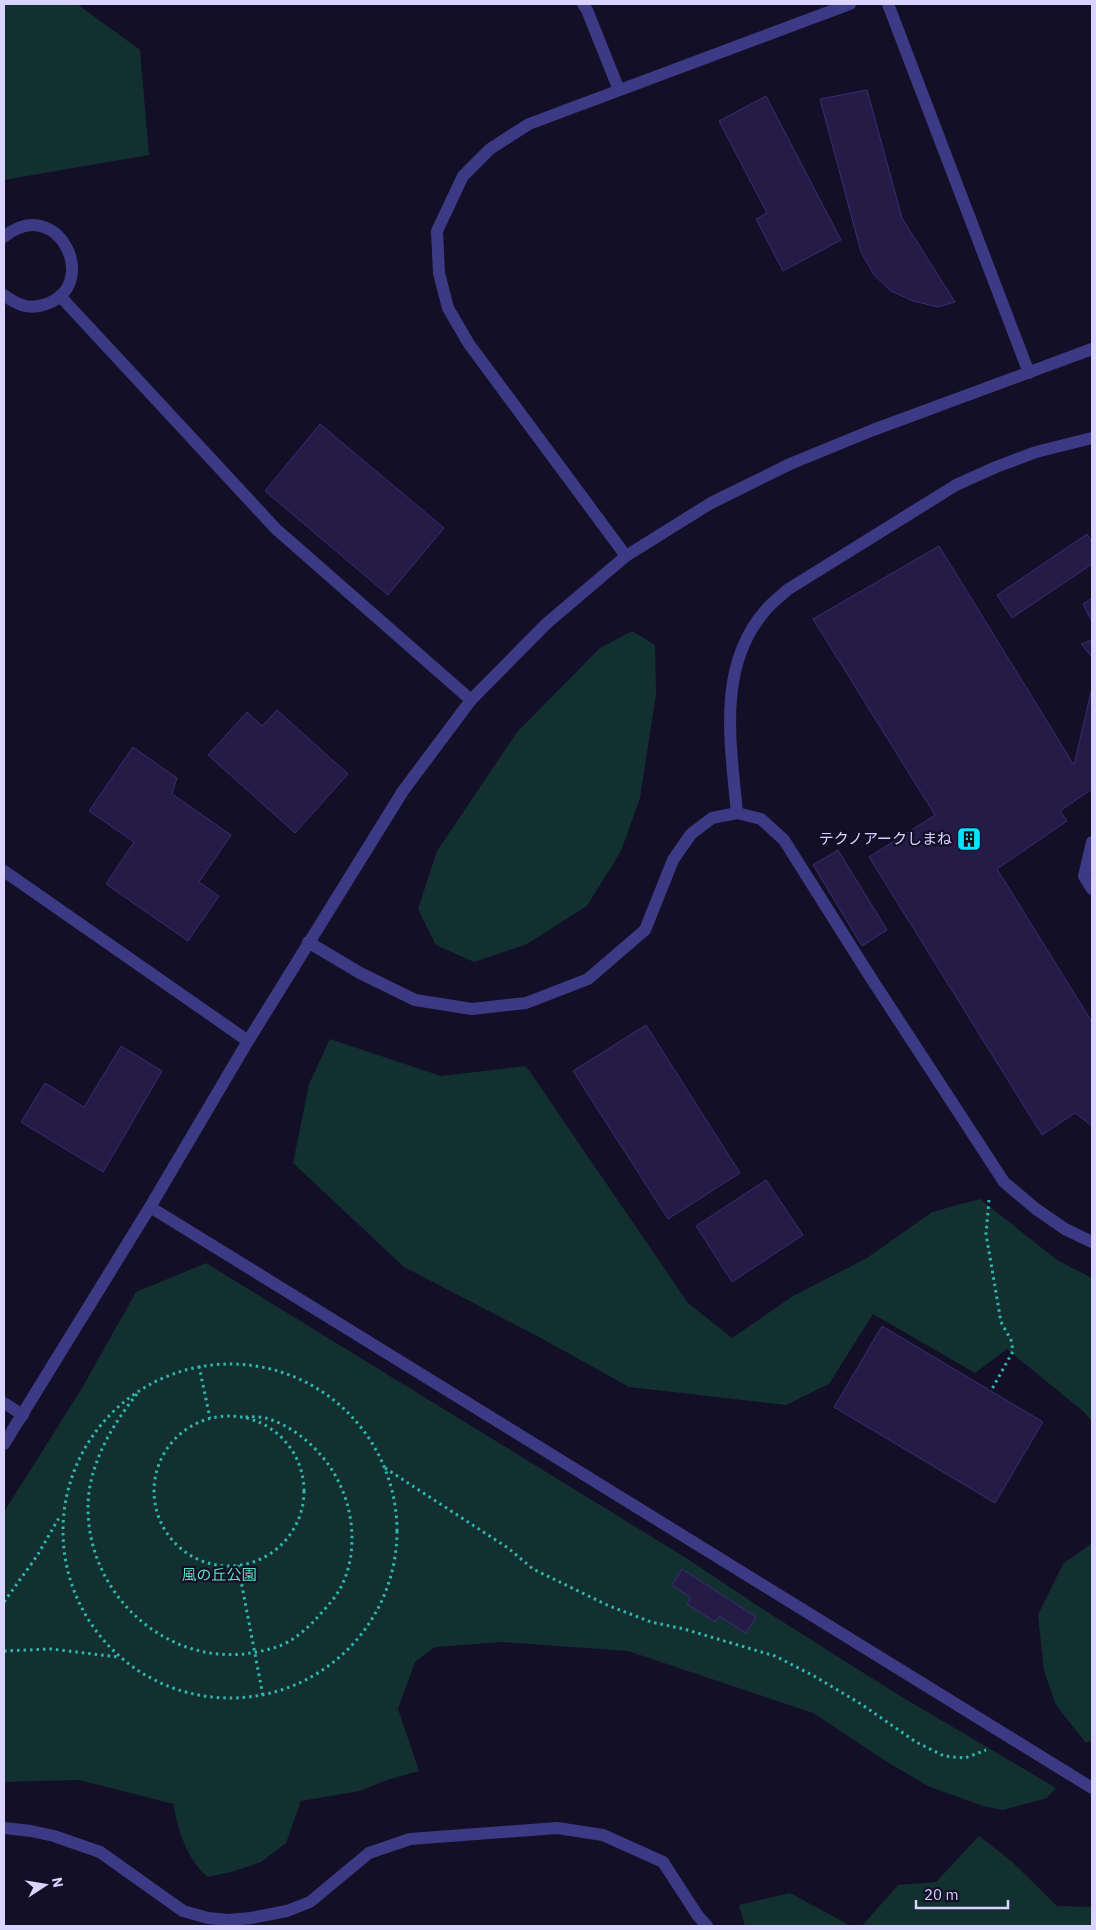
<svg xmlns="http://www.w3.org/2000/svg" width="1096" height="1930" font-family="'IBM Plex Sans','Noto Sans JP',sans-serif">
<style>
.green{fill:#12302f}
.building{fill:#241b47;stroke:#3b2d73}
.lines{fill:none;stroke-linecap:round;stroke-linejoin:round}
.path{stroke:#2fb8b0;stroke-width:3;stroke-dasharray:2.5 4;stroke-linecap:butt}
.service{stroke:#3d3a85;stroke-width:12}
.minor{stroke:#3d3a85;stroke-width:12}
.tertiary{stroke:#3d3a85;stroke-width:12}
.labels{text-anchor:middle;stroke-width:4.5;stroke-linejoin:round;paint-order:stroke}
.poi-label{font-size:15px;fill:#d9d4ff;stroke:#130f26;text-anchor:end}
.park-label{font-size:15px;fill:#5fe0c0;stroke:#130f26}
</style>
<rect width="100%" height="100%" fill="#130f26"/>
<!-- green -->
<g class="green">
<path d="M4 4H77L140 50 149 155 4 180Z"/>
<path d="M632 631 655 645 656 694 640 798 621 851 587 906 527 944 474 962 436 945 418 909 437 851 517 732 600 648Z"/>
<path d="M330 1039 441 1076 526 1066 688 1303 732 1338 793 1296 867 1258 932 1212 980 1199 1057 1260 1092 1278V1422L1085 1413 1007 1349 975 1373 873 1314 829 1384 786 1405 629 1387 539 1337 404 1267 293 1163 309 1084Z"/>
<path d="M206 1263 683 1556 772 1615 897 1694 1056 1788 1047 1798 1003 1810 983 1806 930 1787 892 1765 813 1713 628 1651 502 1642 435 1647 415 1662 398 1709 419 1771 387 1780 360 1791 301 1801 286 1843 261 1862 231 1872 208 1877C186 1859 179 1831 173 1804L79 1780 4 1782V1512L82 1388 136 1292Z"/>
<path d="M1092 1543V1740L1086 1743 1056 1705 1044 1671 1038 1615 1063 1564Z"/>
<path d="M979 1836 1010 1860 1057 1906 1092 1907V1926H862L898 1885 936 1882Z"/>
<path d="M790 1893 851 1926H745L739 1905Z"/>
</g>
<!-- building -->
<g class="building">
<path d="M867 90 902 218 955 302 938 307 913 301 891 291 874 275 861 252 820 99Z"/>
<path d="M766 96 841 240 783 271 756 219 767 213 719 121Z"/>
<path d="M320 424 444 528 388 595 265 491Z"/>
<path d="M1087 534 1092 542V564L1012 618 997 595Z"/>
<path d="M939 546 1074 765 1092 688V789L1060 811 1067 821 997 869 1092 1022V1126L1075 1113 1042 1135 869 857 935 815 813 619Z"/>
<path d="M1092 598V622L1083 604Z"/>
<path d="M1092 640V657L1081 644Z"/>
<path d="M277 710 348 774 295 833 208 755 247 712 262 726Z"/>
<path d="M133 747 177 778 172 794 231 835 199 882 219 896 188 941 106 884 134 842 89 811Z"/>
<path d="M838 850 887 930 862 946 813 865Z"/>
<path d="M646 1025 740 1173 668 1219 573 1071Z"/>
<path d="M121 1046 162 1071 103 1172 21 1122 45 1083 84 1107Z"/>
<path d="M766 1180 803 1235 732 1282 696 1226Z"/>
<path d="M882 1326 1043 1422 995 1503 834 1407Z"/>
<path d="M682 1569 756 1617 746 1633 719 1616 715 1622 687 1604 691 1598 672 1585Z"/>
</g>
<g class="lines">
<!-- path -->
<g class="path">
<path d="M989 1200 986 1234 1001 1322 1011 1340 1013 1351 992 1389"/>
<circle cx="230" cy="1531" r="167"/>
<path d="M199 1366 210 1418"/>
<path d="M137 1394C111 1426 87 1468 88 1510 89 1592 161 1662 244 1654 257 1652 271 1650 284 1644 304 1634 317 1618 331 1602 357 1571 357 1522 341 1487 329 1458 300 1429 269 1419 261 1416 251 1417 243 1417"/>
<circle cx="229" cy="1491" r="75"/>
<path d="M385 1468 508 1548 533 1569 607 1605 651 1622 684 1629 775 1656 814 1676 861 1704 916 1742 944 1756 965 1758 986 1750"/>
<path d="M238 1565 263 1696"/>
<path d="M4 1602 37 1556 60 1516"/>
<path d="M4 1651 51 1649 119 1657"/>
</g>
<!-- service -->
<g class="service">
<path d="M737 813C731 746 716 667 765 611 771 603 780 597 787 590L956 485 996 467 1036 452 1092 438"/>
<path d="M1092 842 1084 876 1092 889"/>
<path d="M308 942 360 973 415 1000 472 1009 526 1003 588 979 645 930 673 860 691 834 712 818 737 813 761 819 784 840 871 978 1004 1182 1036 1209 1065 1229 1092 1242"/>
</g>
<!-- minor -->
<g class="minor">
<path d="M583 4 587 10 619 90"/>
<path d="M888 4 1029 373"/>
<path d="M4 237C58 192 104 288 43 305 28 310 16 304 4 295"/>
<path d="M60 296 276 529 471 700"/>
<path d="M626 556 469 344 448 308 439 273 437 231 463 176 490 149 529 124 850 4"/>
<path d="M4 871 248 1041"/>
<path d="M4 1403 23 1415"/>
<path d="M4 1828 31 1831 54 1836 100 1852 183 1911 208 1918 229 1920 251 1918 287 1911 310 1902 369 1853 410 1839 557 1828 603 1835 663 1862 698 1916 707 1926"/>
</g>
<!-- tertiary -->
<g class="tertiary">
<path d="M150 1207 1092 1788"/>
<path d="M4 1444 150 1207 248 1041 403 791 471 700 546 624 626 556 711 503 790 464 873 430 1092 349"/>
</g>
</g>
<!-- icons -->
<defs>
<symbol id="building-square" viewBox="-11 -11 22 22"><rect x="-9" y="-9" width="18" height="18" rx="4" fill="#00e5ff" stroke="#130f26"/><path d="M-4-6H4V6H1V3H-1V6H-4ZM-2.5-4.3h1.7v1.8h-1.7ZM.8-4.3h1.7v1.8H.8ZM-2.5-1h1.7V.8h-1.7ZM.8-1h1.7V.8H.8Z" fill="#111"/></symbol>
</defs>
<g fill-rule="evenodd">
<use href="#building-square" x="955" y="825" width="28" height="28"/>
</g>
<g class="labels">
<!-- poi labels -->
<g class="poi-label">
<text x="952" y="844">テクノアークしまね</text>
</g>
<!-- park labels -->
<g class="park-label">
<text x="219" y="1580">風の丘公園</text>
</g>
</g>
<!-- border -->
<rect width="1096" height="1930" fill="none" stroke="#d9d4ff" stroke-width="10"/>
<!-- north arrow -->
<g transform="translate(45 1885) rotate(78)" stroke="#130f26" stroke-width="4" paint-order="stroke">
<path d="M0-4L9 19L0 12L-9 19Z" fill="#d9d4ff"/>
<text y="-8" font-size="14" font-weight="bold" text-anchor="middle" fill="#d9d4ff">N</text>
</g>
<!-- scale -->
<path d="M916 1900v8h92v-8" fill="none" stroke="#d9d4ff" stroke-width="2.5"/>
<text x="924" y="1900" font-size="15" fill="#d9d4ff" stroke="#130f26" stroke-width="4" paint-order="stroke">20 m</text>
</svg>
